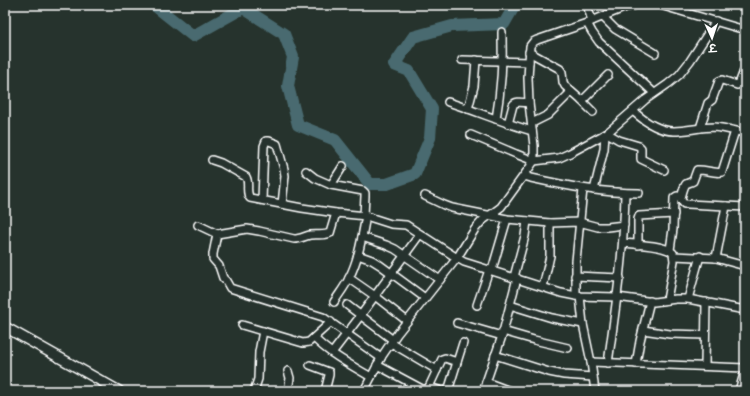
<svg xmlns="http://www.w3.org/2000/svg" width="750" height="396" font-family="'Balsamiq Sans','Playpen Sans Deva',sans-serif">
<style>
.lines{fill:none;stroke-linecap:round;stroke-linejoin:round}
.river{stroke:#496b70;stroke-width:12}
.street-casing{stroke:#fff;stroke-width:10}
.secondary-casing{stroke:#fff;stroke-width:12}
.street{stroke:#26332d;stroke-width:7}
.secondary{stroke:#26332d;stroke-width:9}
</style>
<rect width="100%" height="100%" fill="#26332d"/>
<filter id="ink" filterUnits="userSpaceOnUse"><feTurbulence type="fractalNoise" baseFrequency=".025" numOctaves="2"/><feDisplacementMap in="SourceGraphic" scale="8" xChannelSelector="R" yChannelSelector="G"/><feConvolveMatrix kernelMatrix="1 2 1 2 8 2 1 2 1" color-interpolation-filters="sRGB"/></filter>
<g filter="url(#ink)">
<g class="lines">
<!-- river -->
<path class="river" d="M154 5 193 36 243 8 284 34 293 57 288 86 298 125 335 140 370 184H387L415 174 430 138 432 109 409 71 394 65 413 37 452 26 504 24 515 5"/>
<defs>
<g id="street">
<path d="M587 5 592 21"/>
<path d="M660 5 745 30"/>
<path d="M603 17 615 29 655 53"/>
<path d="M587 23 592 32 599 42 654 93"/>
<path d="M529 52 560 69 562 72 563 82 565 86 582 101 593 112"/>
<path d="M462 60 529 62"/>
<path d="M582 101 608 75"/>
<path d="M448 102C476 111 504 123 532 131"/>
<path d="M468 109 474 86 476 60"/>
<path d="M633 111C644 121 658 131 674 131 687 131 701 127 714 127 725 128 735 131 745 133"/>
<path d="M496 119C501 90 503 61 502 32"/>
<path d="M532 123 548 115 571 92"/>
<path d="M508 124 513 105C516 100 524 103 529 103"/>
<path d="M700 128 708 103 712 100 719 81 722 80 737 85 739 84 745 68"/>
<path d="M735 131 722 172C714 174 705 169 697 170L693 181C691 182 688 183 686 184 684 186 681 197 681 200L684 204H688L745 207"/>
<path d="M607 133 619 140 639 146 641 148V159L664 170"/>
<path d="M471 135 516 154 534 161 559 158 570 153 607 133 645 100 668 84 679 75 690 61 716 21"/>
<path d="M212 160 221 163 246 177C250 184 245 192 250 198L302 208 336 213 366 216 391 224 406 225 457 258 464 262 561 293 576 296 617 297 654 302 676 299H688L745 310"/>
<path d="M306 171 315 178 331 185 363 191 365 193V196L364 215"/>
<path d="M524 176 531 178C567 186 602 193 639 193"/>
<path d="M331 185 343 166"/>
<path d="M594 190 604 149 605 134"/>
<path d="M425 196 444 205 452 208 507 219 550 223 579 222 598 227H607L624 225"/>
<path d="M262 200 264 146 266 141H269L277 144 284 169 285 176 282 204"/>
<path d="M198 225 217 234 247 229 259 231 294 239C300 239 305 236 310 235 317 234 324 236 330 233L336 213"/>
<path d="M217 234 213 254V259L219 266 223 278 226 281 230 288 323 317 381 358"/>
<path d="M362 237 386 245 395 249 440 280"/>
<path d="M623 243C635 244 665 245 673 253L674 261 667 300"/>
<path d="M638 245V219L639 216 674 214"/>
<path d="M670 250 673 229 674 198 677 196 681 197"/>
<path d="M358 255 372 260 380 265 425 298"/>
<path d="M674 256 716 258 745 266"/>
<path d="M716 258 726 206"/>
<path d="M492 270 507 219"/>
<path d="M575 276 620 278"/>
<path d="M514 277 525 236 527 221"/>
<path d="M349 278 375 296 407 321"/>
<path d="M543 287 550 256V223"/>
<path d="M576 296V261L583 189"/>
<path d="M580 296 583 324 591 362 595 391"/>
<path d="M688 299 700 256"/>
<path d="M334 302C339 294 345 287 349 278 359 259 362 236 366 216"/>
<path d="M347 305 393 340"/>
<path d="M477 305 489 270"/>
<path d="M510 305 552 318 583 324"/>
<path d="M457 323 502 336"/>
<path d="M242 325 303 343 309 342 331 322"/>
<path d="M643 330 670 334 705 335"/>
<path d="M503 331 534 340 568 348"/>
<path d="M314 338C331 355 351 365 371 377"/>
<path d="M391 343 437 370"/>
<path d="M332 353 361 315 420 234"/>
<path d="M495 355 549 372 564 375 593 377"/>
<path d="M591 362 745 368"/>
<path d="M608 363C616 306 624 250 625 193"/>
<path d="M636 364 640 341 650 301"/>
<path d="M310 365 326 371 329 372V375L325 391"/>
<path d="M377 365 422 389H428L429 387 442 359 445 358 457 362"/>
<path d="M705 366 706 302"/>
<path d="M288 371 290 378 288 391"/>
<path d="M486 382 510 391"/>
<path d="M429 387 442 391"/>
<path d="M254 391 258 379 259 352 263 331"/>
<path d="M364 391 382 356 397 334 457 258 475 229 482 221 501 207 530 167 534 161V146L529 103 528 78 530 46 533 42 537 40 587 23 626 7 636 5"/>
<path d="M448 391 463 343"/>
<path d="M483 391 502 336 517 278"/>
</g>
<g id="secondary">
<path d="M5 327 119 391"/>
<path d="M740 391 745 374"/>
</g>
</defs>
<!-- street casing -->
<use href="#street" class="street-casing"/>
<!-- secondary casing -->
<use href="#secondary" class="secondary-casing"/>
<!-- street -->
<use href="#street" class="street"/>
<!-- secondary -->
<use href="#secondary" class="secondary"/>
</g>
</g>
<!-- margin -->
<rect width="750" height="396" fill="none" stroke="#26332d" stroke-width="20"/>
<rect x="10" y="10" width="730" height="376" fill="none" stroke="#fff" stroke-width="1.5" filter="url(#ink)"/>
<!-- north arrow -->
<g transform="translate(712 38) rotate(177)" stroke="#26332d" stroke-width="3" paint-order="stroke">
<path d="M0-3L7 15L0 10L-7 15Z" fill="#ffffff"/>
<text y="-6" font-size="11" font-weight="bold" text-anchor="middle" fill="#ffffff">उ</text>
</g>
</svg>
